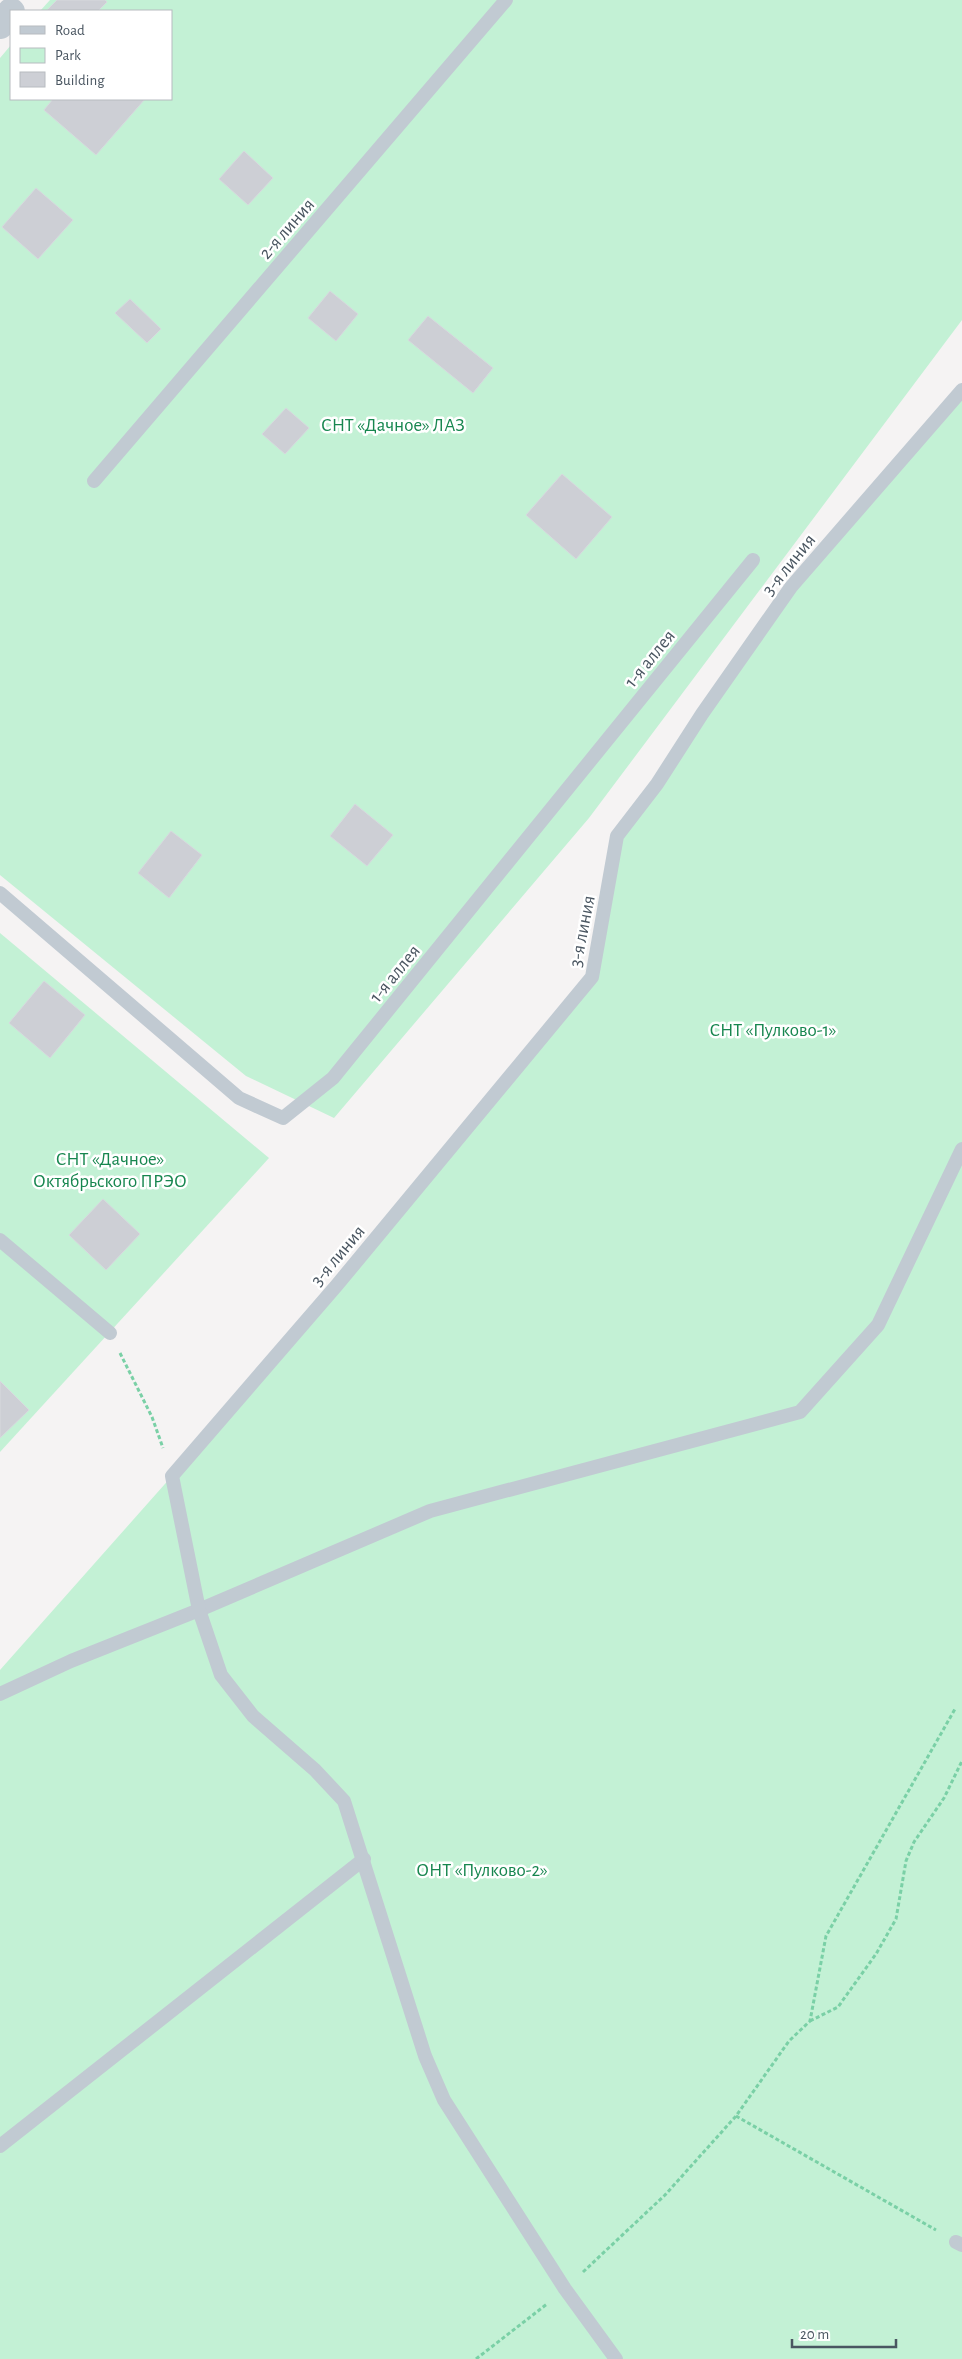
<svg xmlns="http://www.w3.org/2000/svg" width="962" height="2359" font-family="'Alegreya Sans',sans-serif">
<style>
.green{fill:#c3f1d5}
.building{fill:#cdcfd5;stroke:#d7d9de}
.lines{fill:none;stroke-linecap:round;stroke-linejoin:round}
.path{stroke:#7ad0a6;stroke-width:3;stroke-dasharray:4 2.5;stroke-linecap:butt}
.service{stroke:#c1cad2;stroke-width:14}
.minor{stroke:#c1cad2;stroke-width:28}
.labels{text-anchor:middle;stroke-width:5;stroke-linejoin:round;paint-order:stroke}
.street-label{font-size:19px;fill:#4a5661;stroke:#fff}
.park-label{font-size:19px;fill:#17864f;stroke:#fff}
</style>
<rect width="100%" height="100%" fill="#f5f3f3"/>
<!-- green -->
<g class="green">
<path d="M50 0H962V320L589 818 334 1118 246 1076 0 875V58L11 45V99H171V11H40Z"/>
<path d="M962 390V2359H0V1670L172 1476 592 977 617 836 791 587Z"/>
<path d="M0 933 269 1158 0 1452Z"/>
</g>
<!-- building -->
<g class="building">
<path d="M57 0H105L107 2 98 11H46Z"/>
<path d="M53 99H145L96 155 44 110Z"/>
<path d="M244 151 273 178 248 205 219 179Z"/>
<path d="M36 188 73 220 38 259 2 227Z"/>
<path d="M330 291 358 314 336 341 308 318Z"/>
<path d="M130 299 161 329 147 343 115 313Z"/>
<path d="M428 316 493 368 473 393 408 340Z"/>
<path d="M286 408 309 428 285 454 262 434Z"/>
<path d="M562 474 612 517 576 559 526 515Z"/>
<path d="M355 804 393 835 367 866 330 836Z"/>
<path d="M171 831 202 855 169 898 138 873Z"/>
<path d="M44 981 85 1015 50 1058 9 1023Z"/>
<path d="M103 1199 140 1234 106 1270 69 1235Z"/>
<path d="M0 1381 29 1410 0 1438Z"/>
</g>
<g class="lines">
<!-- path -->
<g class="path">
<path d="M120 1353 152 1417 163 1448"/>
<path d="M810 2021 838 2007 876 1954 896 1919 906 1861 914 1842 944 1798 962 1761"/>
<path d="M736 2116 936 2230"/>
<path d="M583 2272 665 2195 736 2116 789 2041 810 2021 826 1936 955 1709"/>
<path d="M476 2359 547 2304"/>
</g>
<!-- service -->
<g class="service">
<path d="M94 481 506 0"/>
<path d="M0 893 239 1098 283 1118 333 1078 753 560"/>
<path d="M0 1240 110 1333"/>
<path d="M0 1694 71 1661 199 1610 430 1511 800 1412 878 1325 962 1149"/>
<path d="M0 2146 364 1859"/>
<path d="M956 2242 962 2245"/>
<path d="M616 2359 565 2289 444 2100 425 2056 344 1801 315 1770 253 1716 221 1675 199 1610 172 1476 337 1285 592 977 617 836 657 784 702 714 791 587 962 390"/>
</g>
<!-- minor -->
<path class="minor" d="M0 25 11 12"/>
</g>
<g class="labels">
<!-- street labels -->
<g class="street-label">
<text transform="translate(286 228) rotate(-49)" y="7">2-я линия</text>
<text transform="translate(788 564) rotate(-51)" y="7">3-я линия</text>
<text transform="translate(649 658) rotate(-51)" y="7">1-я аллея</text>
<text transform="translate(581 931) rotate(-79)" y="7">3-я линия</text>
<text transform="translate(394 973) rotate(-51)" y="7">1-я аллея</text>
<text transform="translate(337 1255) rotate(-50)" y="7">3-я линия</text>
</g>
<!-- park labels -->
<g class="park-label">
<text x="393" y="431">СНТ «Дачное» ЛАЗ</text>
<text x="773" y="1036">СНТ «Пулково-1»</text>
<text x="110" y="1165">СНТ «Дачное»<tspan x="110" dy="22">Октябрьского ПРЭО</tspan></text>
<text x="482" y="1876">ОНТ «Пулково-2»</text>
</g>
</g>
<!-- legend -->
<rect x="10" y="10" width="162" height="90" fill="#ffffff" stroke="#b7bbc0"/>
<rect x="20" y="26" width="25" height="8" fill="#c1cad2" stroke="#b7bbc0"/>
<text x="55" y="35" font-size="15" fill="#4a5661">Road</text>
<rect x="20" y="48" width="25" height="15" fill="#c3f1d5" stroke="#b7bbc0"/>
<text x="55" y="60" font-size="15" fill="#4a5661">Park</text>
<rect x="20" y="72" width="25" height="15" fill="#cdcfd5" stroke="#b7bbc0"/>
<text x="55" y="85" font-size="15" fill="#4a5661">Building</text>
<!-- scale -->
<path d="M792 2339v8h104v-8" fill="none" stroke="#4a5661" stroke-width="2.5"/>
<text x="800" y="2339" font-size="15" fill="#4a5661" stroke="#ffffff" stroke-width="4" paint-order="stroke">20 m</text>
</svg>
